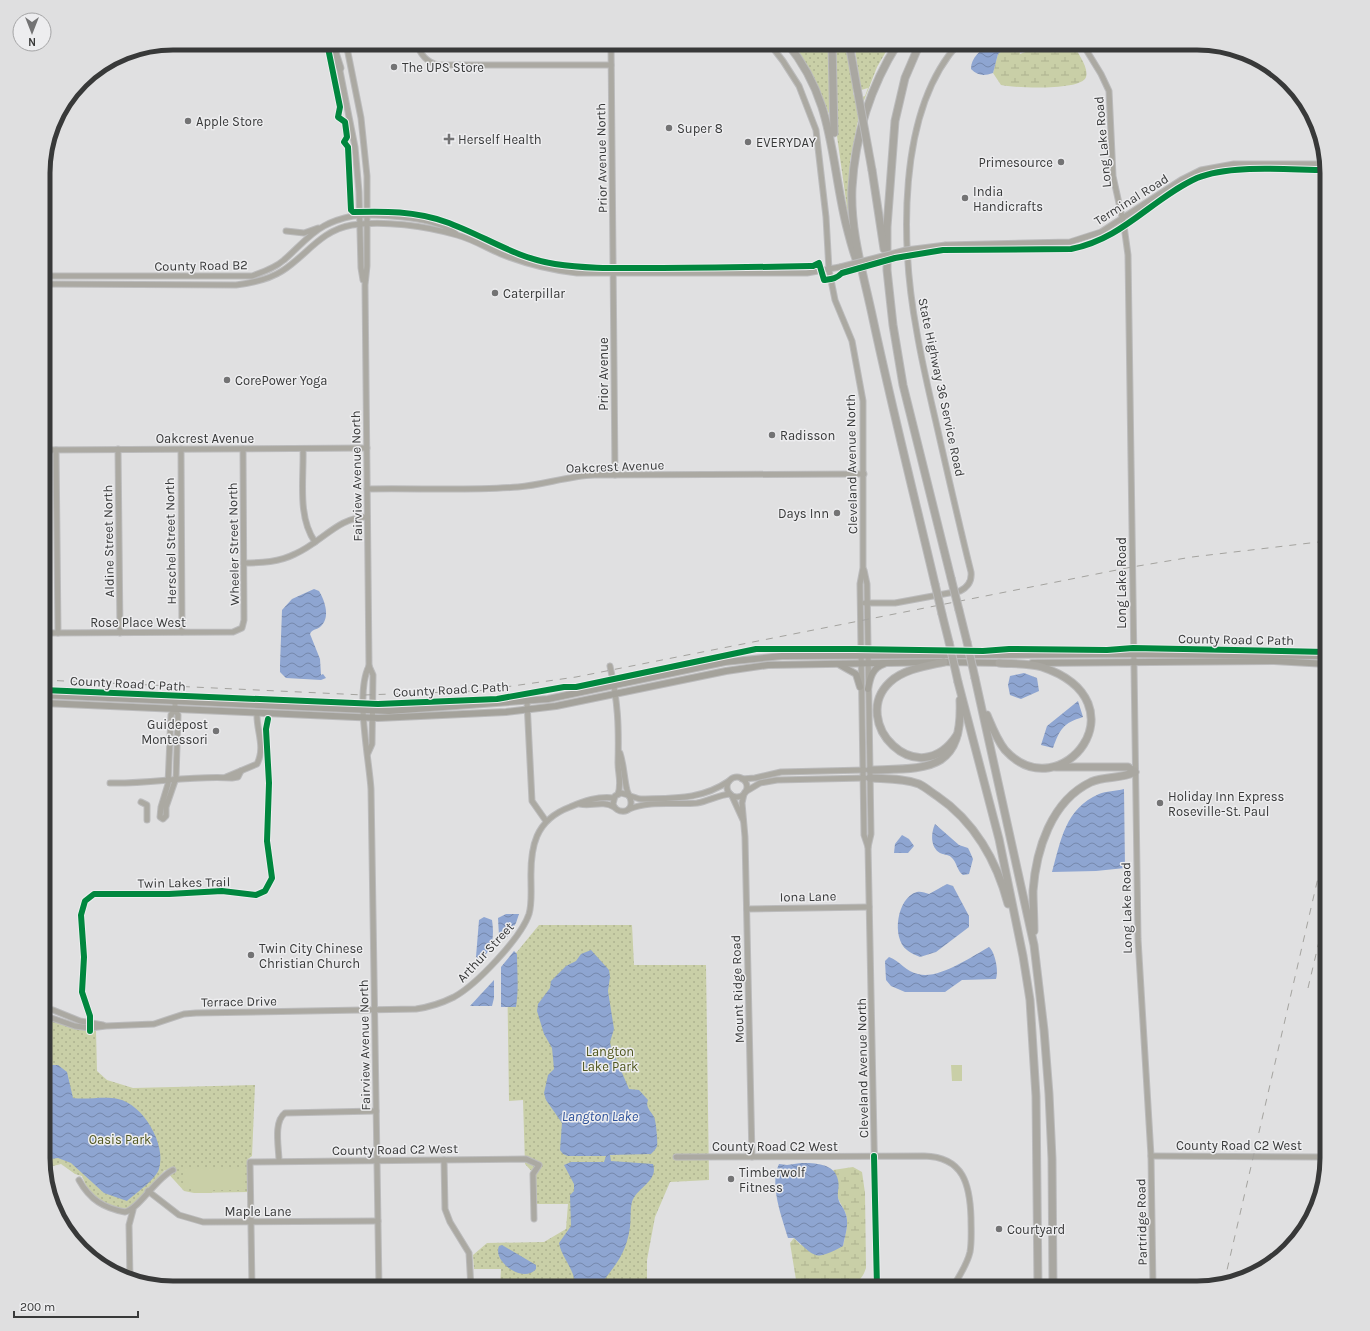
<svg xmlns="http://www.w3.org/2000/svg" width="1370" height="1331" font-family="Karla,sans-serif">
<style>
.grass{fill:url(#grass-dots)}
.wetland{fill:url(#wetland-marsh)}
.garden{fill:#c9cfa7}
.water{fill:url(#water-waves)}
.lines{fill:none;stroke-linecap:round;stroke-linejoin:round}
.minor-casing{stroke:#bbbbbc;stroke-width:7}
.major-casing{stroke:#bbbbbc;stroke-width:8}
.highway-casing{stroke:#bbbbbc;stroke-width:9}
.minor{stroke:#aba9a2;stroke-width:5}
.major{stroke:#a4a29b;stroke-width:6}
.highway{stroke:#a9a7a1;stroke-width:7}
.rail{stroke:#a4a39f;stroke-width:1;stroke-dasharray:7 7;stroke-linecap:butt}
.minor-bridge-casing{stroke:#bbbbbc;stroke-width:7;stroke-linecap:butt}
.highway-bridge-casing{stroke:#bbbbbc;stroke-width:9;stroke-linecap:butt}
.minor-bridge{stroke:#aba9a2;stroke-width:5}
.highway-bridge{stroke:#a9a7a1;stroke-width:7}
.cycleway-casing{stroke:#ededef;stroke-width:8}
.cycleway{stroke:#00873e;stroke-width:6}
.poi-dot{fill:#737374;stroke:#ededef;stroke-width:1.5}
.labels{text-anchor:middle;stroke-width:3;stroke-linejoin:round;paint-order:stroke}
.poi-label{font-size:13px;fill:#383939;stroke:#ededef;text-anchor:start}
.street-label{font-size:13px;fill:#383939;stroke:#ededef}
.park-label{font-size:13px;fill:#4f561e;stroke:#ededef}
.water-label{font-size:14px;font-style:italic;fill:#274d98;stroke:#ededef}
.rim{fill:none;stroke:#383939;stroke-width:5}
</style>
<defs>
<pattern id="grass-dots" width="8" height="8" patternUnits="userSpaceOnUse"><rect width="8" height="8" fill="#c9cfa7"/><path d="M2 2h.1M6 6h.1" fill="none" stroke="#adb290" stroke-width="1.8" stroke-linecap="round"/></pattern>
<pattern id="wetland-marsh" width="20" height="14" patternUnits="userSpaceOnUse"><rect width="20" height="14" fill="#c9cfa7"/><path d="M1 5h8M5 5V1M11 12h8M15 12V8" fill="none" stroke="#adb290"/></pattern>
<pattern id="water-waves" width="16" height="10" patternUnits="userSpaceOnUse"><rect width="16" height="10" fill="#8ea5d1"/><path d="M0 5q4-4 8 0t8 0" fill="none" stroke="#7587ab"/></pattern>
</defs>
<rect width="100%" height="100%" fill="#e0e0e1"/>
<!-- grass -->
<g class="grass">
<path d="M791 43H829L830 116 819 90Z"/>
<path d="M835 43H846L854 91 853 94 856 98 859 115 850 161 849 222 837 136Z"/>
<path d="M854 43H891L877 67 863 103 862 97 865 96 868 88 861 90Z"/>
<path d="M539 925H632L634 965H706L709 1180 670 1182 655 1217 647 1260V1288H500L501 1269H474L473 1255 487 1243 544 1242 566 1229 568 1204H536V1176L525 1164 523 1100 509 1101 507 964Z"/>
<path d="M43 1018 77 1029 96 1031 97 1071 107 1080 133 1088 255 1085 252 1156 248 1159V1192L194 1193 184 1191 165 1170 130 1209C117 1213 96 1202 89 1190 86 1186 84 1181 82 1176L75 1174 61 1164 45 1168 43 1158Z"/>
</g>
<!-- wetland -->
<g class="wetland">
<path d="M1012 43H1018L1020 54 1039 47 1040 43H1072C1077 52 1089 67 1086 77 1082 91 1014 88 1001 85L993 73 998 54Z"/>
<path d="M853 1167 862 1172 865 1193 866 1268C864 1274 862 1278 857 1282 847 1290 810 1289 797 1286L790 1243 794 1238 801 1245 843 1246C845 1235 850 1223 845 1212 842 1205 839 1202 837 1195 835 1183 840 1183 833 1170Z"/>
</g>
<!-- garden -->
<g class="garden">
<path d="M951 1065H962V1081H952Z"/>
<path d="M184 1167H243L244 1190H212V1193H195L193 1189H185Z"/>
</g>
<!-- water -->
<g class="water">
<path d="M989 43H1012L998 54 993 73C984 76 978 76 971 69 971 57 981 51 989 43Z"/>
<path d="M1327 305V325L1322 317 1323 310Z"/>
<path d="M314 589 319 591C325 601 331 618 320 627 316 630 312 629 310 634L320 659 321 675 323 674 326 678 321 680 286 678 280 672V665L282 610 292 599Z"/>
<path d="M1024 673 1037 678 1039 691 1021 699 1010 695 1008 685 1010 676Z"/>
<path d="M1078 701 1083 717C1063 723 1060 729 1053 748L1041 745 1047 726Z"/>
<path d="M1124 789 1125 868 1096 871 1052 872C1061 840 1065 809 1099 794 1106 791 1116 791 1124 789Z"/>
<path d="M935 824 959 845 968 848 970 852 973 859 969 874 963 875C957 871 957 862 951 857 948 854 943 855 940 853 930 847 931 833 935 824Z"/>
<path d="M902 835 909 839 914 846 908 853H894L895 844Z"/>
<path d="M947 884 953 886 969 916V927L936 952 920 957C916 955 910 953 907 950 891 938 897 897 917 892 921 891 925 893 929 894Z"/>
<path d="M506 914H519L516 923 507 937 499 936 498 918Z"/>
<path d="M484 917 492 920C494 934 494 952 479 959L476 957 479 920Z"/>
<path d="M989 947C995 952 999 971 996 979L962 980 945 992H905L891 986 886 980 885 961 889 957C900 961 906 972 918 974 938 980 971 957 989 947Z"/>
<path d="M591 950 609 970 610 977 608 991 614 1029 610 1042 611 1047 629 1089 639 1090 648 1100C645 1107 651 1111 654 1117 656 1120 658 1143 657 1146 656 1149 653 1152 651 1154L610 1155 611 1161 653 1164C659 1181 636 1188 632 1202 630 1209 631 1219 630 1227 626 1256 614 1266 598 1288H575C576 1270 562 1259 559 1243L571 1226 570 1195 574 1191V1184L564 1165 571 1162H604L606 1156H568L563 1154 560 1150 562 1123 546 1100 544 1093 548 1075 554 1069 552 1048 544 1034 537 1011 538 1004 550 988 551 981 566 966 576 961 581 954Z"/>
<path d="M514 951 517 954C517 972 519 988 516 1007H501V967Z"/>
<path d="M494 980V998L492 1006H470Z"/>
<path d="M47 1065H58L67 1072 73 1098C87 1100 104 1096 118 1099 143 1104 167 1145 159 1169 156 1179 135 1194 127 1201L104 1193 71 1163 58 1158 43 1160V1099L46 1098 43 1075Z"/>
<path d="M801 1163C814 1163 835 1163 838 1180 840 1187 836 1194 839 1201 840 1205 844 1208 845 1212 850 1223 845 1235 843 1246 815 1261 816 1258 794 1238H788C782 1217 769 1185 779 1164L787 1165Z"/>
<path d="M502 1245 536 1265V1269C524 1284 492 1262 499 1246Z"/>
</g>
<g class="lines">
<defs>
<g id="minor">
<path d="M346 43 361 118 367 176V266L365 285 369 666 373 675 372 744 368 753"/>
<path d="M417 43C420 55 427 62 438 65H611"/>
<path d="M611 43 615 475"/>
<path d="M769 43 783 61 799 86 816 130 826 217 829 270 835 300 852 341 863 401V568L860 584 864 835 868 847"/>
<path d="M1082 43 1101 74 1109 91 1113 176 1124 226 1128 255 1138 939 1151 1156 1153 1288"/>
<path d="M339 66 355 147 359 192 361 268 363 280"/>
<path d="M286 231 304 233 318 228"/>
<path d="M946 245 1070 242 1101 232 1181 180 1201 170 1234 164H1325"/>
<path d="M43 276H252C263 272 275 268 284 260 297 249 309 234 324 226 333 221 343 218 353 216 375 213 441 217 456 234"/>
<path d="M43 284 236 285C252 283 268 280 282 271 306 256 321 230 352 225 383 220 426 226 457 235 472 239 487 248 501 254 526 264 551 270 577 273H807L840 267"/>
<path d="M118 449 120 633"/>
<path d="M181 449 182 632"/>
<path d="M303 449C304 479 297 516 315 542"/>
<path d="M43 450 367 448"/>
<path d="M56 450 58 633"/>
<path d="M367 489C417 488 468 491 518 487 543 485 568 476 594 475L864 474"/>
<path d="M244 563C262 563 279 562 295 554 321 543 338 517 367 517"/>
<path d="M864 570 867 584 871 834 868 847 877 1288"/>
<path d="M865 603H895L960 591C968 587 972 581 971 572 960 528 950 484 940 440 932 404 923 369 917 333 901 247 896 111 959 43"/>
<path d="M43 633 233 632 242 628 244 620 243 449"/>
<path d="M369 666C355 693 369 758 371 789L379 1288"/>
<path d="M610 666C618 702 619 726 618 763 618 774 622 783 618 794"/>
<path d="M527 702 532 801 546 821"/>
<path d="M175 709 178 715 176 778 166 807V816L163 819 160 817 161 807 168 784 171 715 175 709V701"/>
<path d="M620 753C624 765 624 778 627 790 628 794 631 798 631 802 632 814 616 814 613 804L615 796 621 793 628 795"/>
<path d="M226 777 257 764C266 746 256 731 257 713"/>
<circle cx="737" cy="787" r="10"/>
<path d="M742 779 755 778 781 772 865 770"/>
<path d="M110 783C151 784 192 775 232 778L238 777 241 771"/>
<path d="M745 792 760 783 777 780 865 778"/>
<path d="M744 794 742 803 745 837 752 1157"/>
<path d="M629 796C633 796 637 799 641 799 674 798 701 800 729 781"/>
<path d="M732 796 743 820"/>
<path d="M141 802 147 805V820"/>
<path d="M580 804C591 807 602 800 614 807"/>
<path d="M629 809C650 800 674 805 697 803 709 801 718 795 730 794"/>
<path d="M747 909 869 907"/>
<path d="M43 1009 53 1010 80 1021 103 1025"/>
<path d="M43 1015 75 1026 90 1028 106 1026 154 1024 184 1014 196 1013 416 1009C430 1007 442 1003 454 997 476 985 521 938 529 914 532 904 531 892 531 881 530 847 535 820 570 807 584 801 598 796 614 798"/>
<path d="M1151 1156 1327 1157"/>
<path d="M676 1157 924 1156C964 1157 970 1185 971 1218 971 1229 972 1241 970 1252 967 1265 959 1277 952 1288"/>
<path d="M444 1160 445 1209 450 1222 469 1253 471 1288"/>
<path d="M279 1161C279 1148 273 1122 285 1113L376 1111"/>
<path d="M79 1180C90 1200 104 1208 125 1212 138 1210 157 1177 173 1170"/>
<path d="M148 1191 179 1215 203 1222 378 1221"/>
<path d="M130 1279 129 1225 133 1210"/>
<path d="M159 1285 379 1283"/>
<path d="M252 1288 250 1162 526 1159 539 1165 533 1174 534 1219"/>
</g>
<g id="major">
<path d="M1032 663 1274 661 1327 664"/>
<path d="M840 665 856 674 860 687"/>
<path d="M868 689C870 678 872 668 884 664"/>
<path d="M43 695 389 711 548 699 725 662 782 656 1133 654 1327 656"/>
<path d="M43 703 378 718 506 712 556 706 726 671 768 665 944 662 1002 663"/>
</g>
<g id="highway">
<path d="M332 43 340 68"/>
<path d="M787 43C834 100 830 157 846 224 849 236 852 248 856 259"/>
<path d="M832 43 834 133"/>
<path d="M849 43 857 88"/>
<path d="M898 43C870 87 855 136 852 188 850 232 864 276 873 319 892 408 914 495 935 584"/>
<path d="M920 43 905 78 895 121 887 227V270L893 325 903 385 951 578"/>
<path d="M872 170 884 249"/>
<path d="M959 610 967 642"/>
<path d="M942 614 949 642"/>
<path d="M944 662C926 666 904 669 890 682 848 721 918 795 957 735"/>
<path d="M975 678 1034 945 1044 1030 1049 1094 1052 1159 1053 1288"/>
<path d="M958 682 999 839 1023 956 1030 1000 1036 1096 1038 1288"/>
<path d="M987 715C992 727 997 740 1005 750 1061 811 1146 702 1042 667 1029 663 1012 664 999 663"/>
<path d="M1056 767H1128L1135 772"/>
<path d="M870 770C927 768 963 773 960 700"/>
<path d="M870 778C886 779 903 778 919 784 925 787 931 792 937 796 974 821 997 861 1008 904"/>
<path d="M1034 931C1034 917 1033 904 1033 891 1036 850 1051 801 1091 782 1105 776 1121 779 1135 772"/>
</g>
</defs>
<!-- minor casing -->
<use href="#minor" class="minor-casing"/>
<!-- major casing -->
<use href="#major" class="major-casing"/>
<!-- highway casing -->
<use href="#highway" class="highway-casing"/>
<!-- minor -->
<use href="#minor" class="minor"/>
<!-- major -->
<use href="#major" class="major"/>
<!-- highway -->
<use href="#highway" class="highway"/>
<!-- rail -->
<g class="rail">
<path d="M43 680 364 695 477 691 576 677 1132 567 1192 557 1327 541"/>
<path d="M1308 988 1327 908"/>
<path d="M1224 1283 1327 839"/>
</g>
<defs>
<path id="minor-bridge" d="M840 267 906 250 946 245"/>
<g id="highway-bridge">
<path d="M857 88 872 170"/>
<path d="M951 578 959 610"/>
<path d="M935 584 942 614"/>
<path d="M949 642 958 682"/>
<path d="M967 642 975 678"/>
</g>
</defs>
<!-- minor-bridge casing -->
<use href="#minor-bridge" class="minor-bridge-casing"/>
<!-- highway-bridge casing -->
<use href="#highway-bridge" class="highway-bridge-casing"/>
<!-- minor-bridge -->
<use href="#minor-bridge" class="minor-bridge"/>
<!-- highway-bridge -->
<use href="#highway-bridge" class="highway-bridge"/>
<defs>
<g id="cycleway">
<path d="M327 43 340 107 338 117 345 122 347 137 344 142 348 147 351 210 353 212C385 211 415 211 446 222 483 235 515 258 555 264 587 269 620 268 652 268 706 268 759 267 813 266L819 263 824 280C831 279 836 279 842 273L895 258 943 250 1071 249C1123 239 1151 199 1197 178 1231 164 1289 170 1326 170"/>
<path d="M43 690 378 704 497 699 564 687H576L756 649H855L983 651 1009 649 1107 650 1133 648 1327 652"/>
<path d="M90 1031V1016L82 992 84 957 81 915 85 901 94 894H169L222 891 256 895 265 891 272 878 267 841 269 783 266 729 268 719"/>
<path d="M874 1156 877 1288"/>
</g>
</defs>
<!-- cycleway casing -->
<use href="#cycleway" class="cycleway-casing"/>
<!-- cycleway -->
<use href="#cycleway" class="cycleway"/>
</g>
<!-- markers -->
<g class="poi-dot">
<circle cx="394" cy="67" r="4"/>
<circle cx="188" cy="121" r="4"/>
<circle cx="669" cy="128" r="4"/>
<path d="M447 133h4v4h4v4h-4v4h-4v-4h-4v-4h4z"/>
<circle cx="748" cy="142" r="4"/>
<circle cx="1061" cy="162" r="4"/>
<circle cx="965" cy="198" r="4"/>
<circle cx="495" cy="293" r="4"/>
<circle cx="227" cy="380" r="4"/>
<circle cx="772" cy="435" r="4"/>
<circle cx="837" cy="513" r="4"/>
<circle cx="216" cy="731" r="4"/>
<circle cx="1160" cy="803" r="4"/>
<circle cx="251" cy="955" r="4"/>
<circle cx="731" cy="1179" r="4"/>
<circle cx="999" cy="1229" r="4"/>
</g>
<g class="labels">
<!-- poi labels -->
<g class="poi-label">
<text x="402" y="72">The UPS Store</text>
<text x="196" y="126">Apple Store</text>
<text x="677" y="133">Super 8</text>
<text x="458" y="144">Herself Health</text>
<text x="756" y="147">EVERYDAY</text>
<text x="1053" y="167" text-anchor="end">Primesource</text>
<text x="973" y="196">India<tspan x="973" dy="15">Handicrafts</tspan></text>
<text x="503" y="298">Caterpillar</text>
<text x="235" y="385">CorePower Yoga</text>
<text x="780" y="440">Radisson</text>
<text x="829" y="518" text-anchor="end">Days Inn</text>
<text x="208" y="729" text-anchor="end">Guidepost<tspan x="208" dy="15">Montessori</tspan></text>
<text x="1168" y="801">Holiday Inn Express<tspan x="1168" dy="15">Roseville-St. Paul</tspan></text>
<text x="259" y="953">Twin City Chinese<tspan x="259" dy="15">Christian Church</tspan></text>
<text x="739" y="1177">Timberwolf<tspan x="739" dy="15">Fitness</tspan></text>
<text x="1007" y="1234">Courtyard</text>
</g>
<!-- street labels -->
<g class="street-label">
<text transform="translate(1102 142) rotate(-95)" y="5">Long Lake Road</text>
<text transform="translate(601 158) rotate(-91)" y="5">Prior Avenue North</text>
<text transform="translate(1131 199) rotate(-32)" y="5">Terminal Road</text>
<text transform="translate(201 265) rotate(-1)" y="5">County Road B2</text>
<text transform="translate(603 374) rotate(-90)" y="5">Prior Avenue</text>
<text transform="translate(942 387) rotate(78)" y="5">State Highway 36 Service Road</text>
<text x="205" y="443">Oakcrest Avenue</text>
<text transform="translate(851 464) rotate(-91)" y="5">Cleveland Avenue North</text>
<text transform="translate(615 466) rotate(-2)" y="5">Oakcrest Avenue</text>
<text transform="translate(356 476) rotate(-91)" y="5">Fairview Avenue North</text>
<text transform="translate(108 541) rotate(-91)" y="5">Aldine Street North</text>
<text transform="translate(170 541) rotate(-91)" y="5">Herschel Street North</text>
<text transform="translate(233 544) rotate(-91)" y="5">Wheeler Street North</text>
<text transform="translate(1121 583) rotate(-90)" y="5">Long Lake Road</text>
<text x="138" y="627">Rose Place West</text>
<text transform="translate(1236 639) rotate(1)" y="5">County Road C Path</text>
<text transform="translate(128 683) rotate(3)" y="5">County Road C Path</text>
<text transform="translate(451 689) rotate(-3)" y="5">County Road C Path</text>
<text transform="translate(184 882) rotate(-1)" y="5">Twin Lakes Trail</text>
<text transform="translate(808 896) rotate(-1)" y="5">Iona Lane</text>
<text transform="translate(1126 908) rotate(-91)" y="5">Long Lake Road</text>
<text transform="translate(485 952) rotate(-47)" y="5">Arthur Street</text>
<text transform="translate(737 989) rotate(-92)" y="5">Mount Ridge Road</text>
<text transform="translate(239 1001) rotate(-1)" y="5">Terrace Drive</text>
<text transform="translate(364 1045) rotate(-91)" y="5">Fairview Avenue North</text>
<text transform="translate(862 1068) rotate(-91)" y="5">Cleveland Avenue North</text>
<text x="1239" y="1150">County Road C2 West</text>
<text x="775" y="1151">County Road C2 West</text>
<text transform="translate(395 1149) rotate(-1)" y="5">County Road C2 West</text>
<text x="258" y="1216">Maple Lane</text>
<text transform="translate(1141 1222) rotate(-91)" y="5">Partridge Road</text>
</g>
<!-- park labels -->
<g class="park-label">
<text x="610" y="1056">Langton<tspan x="610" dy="15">Lake Park</tspan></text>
<text x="120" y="1144">Oasis Park</text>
</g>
<!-- water labels -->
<g class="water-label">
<text x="600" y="1121">Langton Lake</text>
</g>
</g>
<!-- crop -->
<path d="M0 0H1370V1331H0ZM173 50H1197A123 123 0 0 1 1320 173V1158A123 123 0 0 1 1197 1281H173A123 123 0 0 1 50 1158V173A123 123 0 0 1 173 50Z" fill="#dfdfe0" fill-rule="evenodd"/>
<path class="rim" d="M173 50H1197A123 123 0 0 1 1320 173V1158A123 123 0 0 1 1197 1281H173A123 123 0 0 1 50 1158V173A123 123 0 0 1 173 50Z"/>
<!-- north arrow -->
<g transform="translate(32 32) rotate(180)"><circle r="19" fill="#ededef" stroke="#a5a5a6"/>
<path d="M0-3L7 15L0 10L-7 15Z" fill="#737374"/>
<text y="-6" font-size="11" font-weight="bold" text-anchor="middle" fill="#383939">N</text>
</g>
<!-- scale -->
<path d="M14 1311v6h124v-6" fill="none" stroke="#383939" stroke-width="2"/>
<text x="20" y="1311" font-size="12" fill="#383939" stroke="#ededef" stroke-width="3" paint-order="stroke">200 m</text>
</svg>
